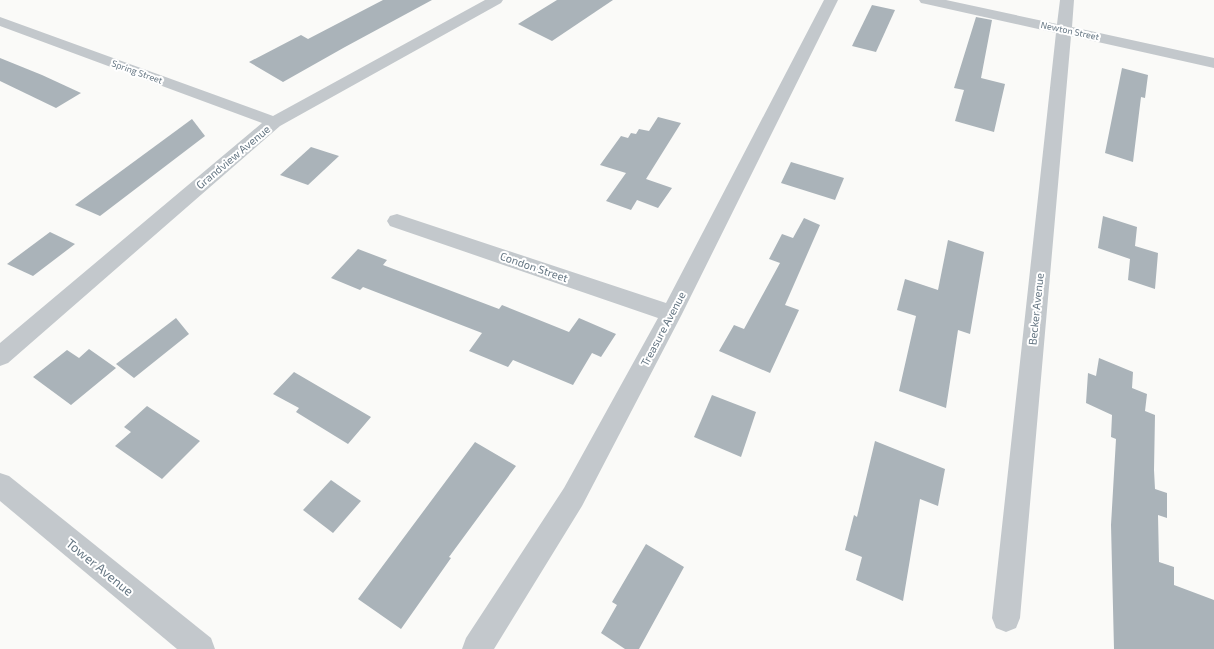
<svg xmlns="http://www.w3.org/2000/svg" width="1214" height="649" font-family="'Exo 2',sans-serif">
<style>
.building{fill:#aab3b9}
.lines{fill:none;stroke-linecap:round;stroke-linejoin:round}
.minor{fill:#c3c8cc;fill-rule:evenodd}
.labels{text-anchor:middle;stroke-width:4;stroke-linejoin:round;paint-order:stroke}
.far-street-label{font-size:9px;fill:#657683;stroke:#fff}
.street-label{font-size:11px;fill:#657683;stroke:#fff}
.near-street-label{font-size:13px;fill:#657683;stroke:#fff}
</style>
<rect width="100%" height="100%" fill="#fafaf8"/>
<!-- building -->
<g class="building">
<path d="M383 0H432L345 47 283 82 249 62 301 35 308 39Z"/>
<path d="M557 0H613L552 41 518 24Z"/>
<path d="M872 5 895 10 876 52 852 46Z"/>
<path d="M976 17 992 20 981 78 1005 84 994 132 955 121 964 90 954 88Z"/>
<path d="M0 58 42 75 81 93 56 108 0 81Z"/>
<path d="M1122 68 1148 75 1145 98 1141 97 1133 162 1105 153Z"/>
<path d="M658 117 681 123 646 179 672 188 658 208 637 200 631 210 606 201 626 173 600 165 621 136 628 138 631 133 636 134 639 129 649 131Z"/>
<path d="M192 119 205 136 100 216 75 205Z"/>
<path d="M311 147 339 156 308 185 280 175Z"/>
<path d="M791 162 844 178 835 200 781 183Z"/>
<path d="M1103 216 1137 227 1135 246 1158 253 1155 289 1128 280 1130 259 1098 248Z"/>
<path d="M804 218 820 225 785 305 799 310 770 373 719 351 734 325 744 329 780 263 769 259 782 234 793 238Z"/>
<path d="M50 232 75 244 33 276 7 264Z"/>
<path d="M948 240 984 252 970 334 958 330 946 408 899 391 916 316 897 310 905 279 938 290Z"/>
<path d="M358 249 387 260 383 265 499 309 502 305 569 332 579 318 616 334 601 357 592 353 573 385 513 360 508 367 469 351 482 333 363 287 360 290 331 278Z"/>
<path d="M176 318 189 334 134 378 116 364Z"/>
<path d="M89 349 116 368 71 405 33 377 67 350 79 358Z"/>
<path d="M1099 358 1133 372 1132 388 1147 394 1145 411 1155 415 1154 470 1155 489 1167 493V518L1158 515 1159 562 1174 567V585L1214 600V649H1114L1111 525 1116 439 1111 437 1112 415 1086 403 1088 373 1096 376Z"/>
<path d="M294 372 371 417 348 444 296 412 299 408 273 394Z"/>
<path d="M712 395 756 412 741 457 694 437Z"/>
<path d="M147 406 200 441 162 479 115 446 131 432 124 427Z"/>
<path d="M875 441 945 469 938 506 920 499 903 601 856 580 862 557 845 550 854 515 857 517Z"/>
<path d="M475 442 516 466 449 557 451 558 401 629 358 599Z"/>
<path d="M331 480 361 501 333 533 303 510Z"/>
<path d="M646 544 684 567 639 649H625L601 633 617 605 612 602Z"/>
</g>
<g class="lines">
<!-- minor -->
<g class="minor">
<path d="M485 0H503L501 3 280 126 8 363 0 366V343L262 123 0 26V17L273 116Z"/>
<path d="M824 0H838L682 314 582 506 494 649H462L466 638 564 488 658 318 390 226 387 221 390 216 397 214 666 303Z"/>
<path d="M919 0H946L1057 24 1060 0H1074L1072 27 1214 58V68L1071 36 1020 618 1016 628 1006 632 996 628 992 618 1056 33 926 4 921 3Z"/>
<path d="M0 473 9 476 211 638 215 649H177L0 501Z"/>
</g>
</g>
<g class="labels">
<!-- far-street labels -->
<g class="far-street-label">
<text transform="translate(1070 31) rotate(12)" y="3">Newton Street</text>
<text transform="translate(137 72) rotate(20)" y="3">Spring Street</text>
</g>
<!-- street labels -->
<g class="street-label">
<text transform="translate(233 157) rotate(-40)" y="4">Grandview Avenue</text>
<text transform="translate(534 267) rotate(19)" y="4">Condon Street</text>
<text transform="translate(1036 309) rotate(-84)" y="4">Becker Avenue</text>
<text transform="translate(663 329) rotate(-62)" y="4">Treasure Avenue</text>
</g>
<!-- near-street labels -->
<g class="near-street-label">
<text transform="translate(100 567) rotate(39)" y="5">Tower Avenue</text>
</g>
</g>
</svg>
